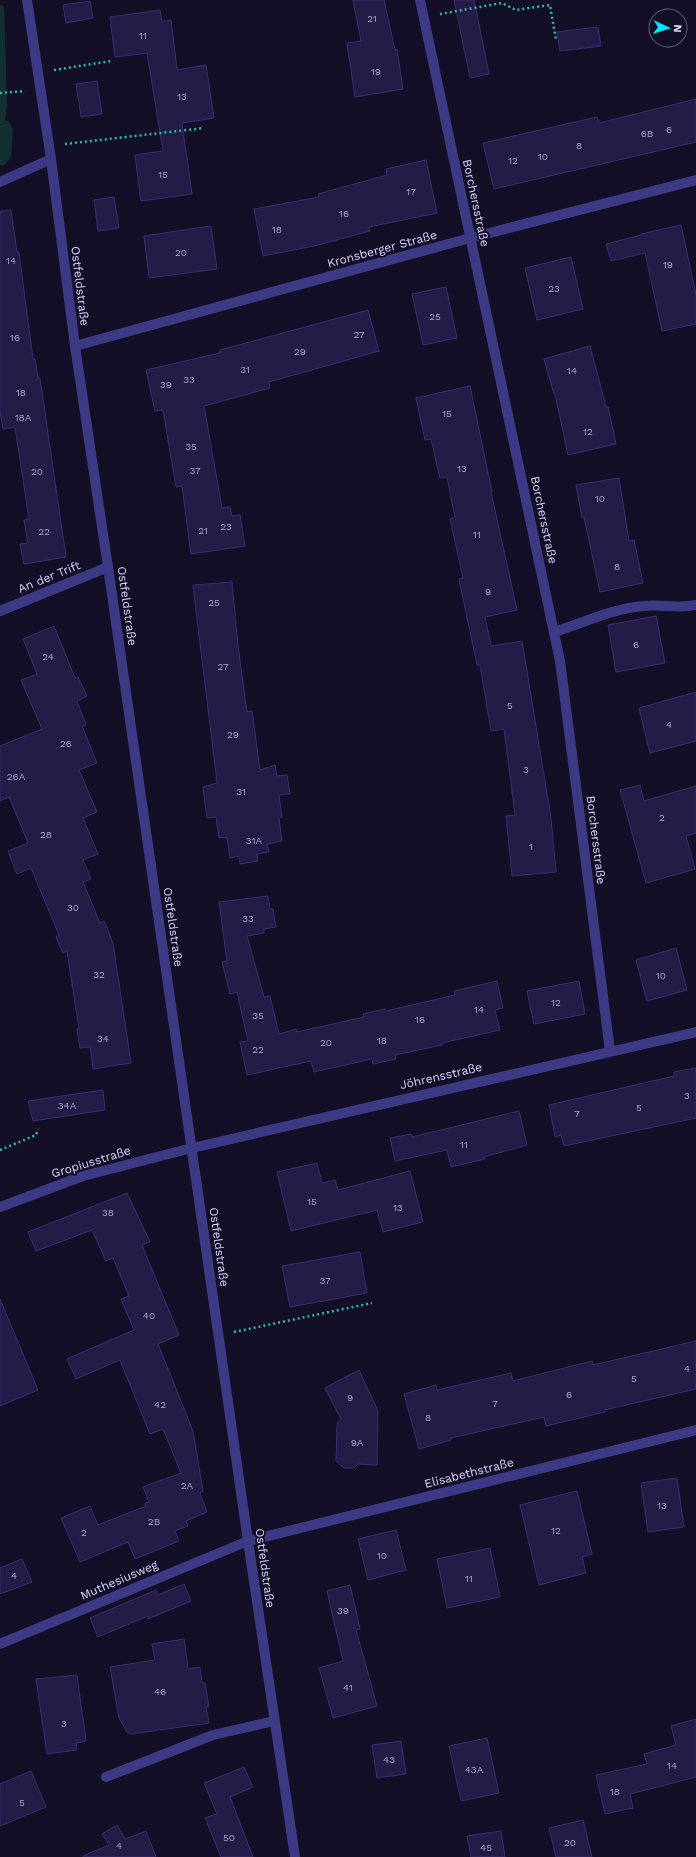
<svg xmlns="http://www.w3.org/2000/svg" width="696" height="1857" font-family="'Work Sans',sans-serif">
<style>
.green{fill:#12302f}
.building{fill:#241b47;stroke:#3b2d73}
.lines{fill:none;stroke-linecap:round;stroke-linejoin:round}
.path{stroke:#2fb8b0;stroke-width:2.5;stroke-dasharray:2 3;stroke-linecap:butt}
.minor{stroke:#3d3a85;stroke-width:10}
.labels{text-anchor:middle;stroke-width:4;stroke-linejoin:round;paint-order:stroke}
.number-label{font-size:10px;fill:#aca6d1}
.street-label{font-size:12px;fill:#d9d4ff;stroke:#130f26}
</style>
<rect width="100%" height="100%" fill="#130f26"/>
<!-- green -->
<path class="green" d="M0 5 4 6 7 104 5 121H8L13 129 11 158 3 166 0 165Z"/>
<!-- building -->
<g class="building">
<path d="M353 0H384L395 50 397 49 403 89 355 97 347 43 361 41Z"/>
<path d="M454 0H474L489 74 470 78Z"/>
<path d="M90 1 93 18 66 23 63 5Z"/>
<path d="M160 10 162 22 171 20 177 70 206 65 214 118 182 123 192 194 141 201 135 155 163 151 147 53 115 57 110 17Z"/>
<path d="M598 27 601 46 560 51 557 32Z"/>
<path d="M97 81 102 114 81 117 76 84Z"/>
<path d="M696 99V142L494 189 483 143 597 117 599 123Z"/>
<path d="M426 160 437 213 369 227 370 231 314 246 263 256 254 209 319 197 318 194 387 175 386 169Z"/>
<path d="M114 197 119 228 98 231 94 200Z"/>
<path d="M11 210 17 252H19L33 359H35L38 378H40L66 557 24 564 20 544 28 543 24 520 29 519 15 427 3 429 0 411V211Z"/>
<path d="M681 225 696 294V324L662 331 645 253 611 261 606 244 641 235V234Z"/>
<path d="M211 226 217 269 149 278 144 236Z"/>
<path d="M571 257 583 309 537 320 525 268Z"/>
<path d="M446 287 457 338 423 345 412 294Z"/>
<path d="M368 310 379 351 269 382 270 388 204 406 222 508 230 507 232 516 240 515 245 546 191 554 182 486 176 487 163 410 155 411 146 370 220 353V350Z"/>
<path d="M590 346 606 407H608L616 444 568 455 555 394H554L544 359Z"/>
<path d="M470 386 492 492H491L517 610 485 617 491 646 522 641 551 818 556 872 512 876 506 816 515 815 504 729 491 731 480 665H477L459 579 463 578 450 519 455 517 447 477 440 478 431 439 425 440 416 398Z"/>
<path d="M619 478 629 541 634 540 643 583 600 592 584 517 582 518 576 485Z"/>
<path d="M232 582 238 646 247 712 252 711 260 770 275 765 277 776 287 775 290 794 279 795 282 817 279 818 282 841 267 844 269 852 257 854 258 861 240 864 239 856 230 858 227 837 219 838 216 817 207 818 203 787 217 783 193 585Z"/>
<path d="M656 616 665 663 616 672 608 625Z"/>
<path d="M54 626 75 678 78 677 87 696 77 701 86 725 82 726 97 763 79 770 97 812 83 818 98 854 83 860 91 879 83 882 100 923 104 921 113 943 131 1063 93 1069 90 1047 80 1048 77 1029H79L67 951 63 953 56 937 59 935 31 868 17 874 8 851 28 843 9 797 0 801V746L42 729 21 680 37 674 23 639Z"/>
<path d="M696 692V741L650 753 639 708Z"/>
<path d="M640 785 644 801 696 786V833L686 836 695 869 646 883 620 790Z"/>
<path d="M268 896 270 909H273L276 927 264 929V933L247 936 264 997 270 996 279 1034 296 1029 297 1032 364 1017 363 1014 385 1009 386 1011 455 995 454 991 497 981 503 1008 495 1010 500 1030 442 1043V1045L395 1055 396 1059 373 1064 372 1059 314 1072 311 1061 247 1075 240 1042 248 1041 237 992 230 994 222 962 227 961 219 902Z"/>
<path d="M676 948 687 990 647 1001 636 960Z"/>
<path d="M579 981 585 1014 534 1024 527 991Z"/>
<path d="M696 1068V1118L564 1146 561 1135 555 1137 549 1105 674 1076V1072Z"/>
<path d="M103 1090 105 1110 33 1121 28 1101Z"/>
<path d="M519 1111 527 1145 484 1157 485 1159 451 1167 447 1150 395 1161 390 1138 411 1134 412 1137Z"/>
<path d="M317 1163 322 1183 335 1180 338 1190 410 1171 423 1222 383 1232 377 1210 291 1231 277 1172Z"/>
<path d="M127 1193 150 1242 142 1245 179 1335 158 1344 193 1431 203 1491 200 1493 207 1512 186 1521 188 1526 175 1531 179 1541 135 1559 128 1542 80 1562 61 1518 90 1506 98 1525 146 1506 145 1503 149 1502 143 1487 181 1473 163 1429 150 1434 120 1360 76 1379 67 1359 134 1330 121 1299 129 1296 113 1258 106 1261 92 1230 36 1251 28 1232Z"/>
<path d="M360 1252 367 1293 290 1307 282 1266Z"/>
<path d="M0 1299 38 1390 0 1406Z"/>
<path d="M696 1341V1389L604 1410 605 1412 546 1426 544 1417 451 1438V1440L419 1449 404 1394 436 1385 437 1390 511 1373 513 1381 592 1361 593 1365Z"/>
<path d="M359 1370 378 1411 377 1465 358 1464 354 1468H344L336 1461 337 1424 341 1419 325 1388Z"/>
<path d="M677 1478 684 1527 648 1532 641 1483Z"/>
<path d="M577 1491 592 1554 582 1557 586 1573 539 1585 520 1505Z"/>
<path d="M396 1530 406 1570 368 1580 358 1539Z"/>
<path d="M490 1548 500 1597 447 1608 437 1559Z"/>
<path d="M22 1559 32 1582 0 1594V1568Z"/>
<path d="M184 1584 191 1601 148 1619V1616L98 1637 90 1618 156 1590 158 1595Z"/>
<path d="M350 1585 360 1629 356 1630 377 1706 333 1718 319 1668 343 1661 327 1591Z"/>
<path d="M184 1639 188 1669 200 1667 202 1683H205L209 1706 206 1707 209 1723 131 1734 127 1732 119 1718 110 1667 155 1660 152 1644Z"/>
<path d="M77 1675 86 1741 76 1743 77 1750 47 1754 36 1679Z"/>
<path d="M696 1719V1777L630 1794 633 1808 605 1814 596 1775 647 1764 644 1754 676 1745 671 1726Z"/>
<path d="M487 1738 499 1793 461 1801 449 1746Z"/>
<path d="M401 1741 406 1774 377 1778 372 1745Z"/>
<path d="M244 1767 253 1787 230 1797 253 1857H221L205 1818 217 1814 204 1783Z"/>
<path d="M31 1771 46 1807 0 1826V1784Z"/>
<path d="M583 1820 592 1857H556L549 1828Z"/>
<path d="M117 1825 125 1839 146 1831 156 1857H83V1856L109 1845 102 1834Z"/>
<path d="M501 1831 505 1857H471L467 1836Z"/>
</g>
<g class="lines">
<!-- path -->
<g class="path">
<path d="M440 14 502 3 516 10 550 5 556 40"/>
<path d="M54 70 111 61"/>
<path d="M0 93 25 91"/>
<path d="M65 144 204 128"/>
<path d="M0 1150 36 1135 38 1129"/>
<path d="M234 1332 372 1303"/>
</g>
<!-- minor -->
<g class="minor">
<path d="M27 0 51 159 75 346 108 567 248 1541 295 1857"/>
<path d="M420 0 560 661 610 1051"/>
<path d="M0 182 51 159"/>
<path d="M75 346 470 238 696 180"/>
<path d="M0 611 108 567"/>
<path d="M554 632C583 623 614 608 644 606 661 604 678 609 696 605"/>
<path d="M0 1207 83 1176 192 1148 696 1032"/>
<path d="M0 1644 248 1541 696 1430"/>
<path d="M106 1777 213 1735 274 1721"/>
</g>
</g>
<g class="labels">
<!-- number labels -->
<g class="number-label">
<text x="372" y="22">21</text>
<text x="143" y="39">11</text>
<text x="376" y="75">19</text>
<text x="182" y="100">13</text>
<text x="669" y="133">6</text>
<text x="647" y="137">6B</text>
<text x="579" y="149">8</text>
<text x="543" y="160">10</text>
<text x="513" y="164">12</text>
<text x="163" y="178">15</text>
<text x="411" y="195">17</text>
<text x="344" y="217">16</text>
<text x="277" y="233">18</text>
<text x="181" y="256">20</text>
<text x="11" y="264">14</text>
<text x="668" y="268">19</text>
<text x="554" y="292">23</text>
<text x="435" y="320">25</text>
<text x="359" y="338">27</text>
<text x="15" y="341">16</text>
<text x="300" y="355">29</text>
<text x="245" y="373">31</text>
<text x="572" y="374">14</text>
<text x="189" y="383">33</text>
<text x="166" y="388">39</text>
<text x="21" y="396">18</text>
<text x="447" y="417">15</text>
<text x="23" y="421">18A</text>
<text x="588" y="435">12</text>
<text x="191" y="450">35</text>
<text x="462" y="472">13</text>
<text x="195" y="474">37</text>
<text x="37" y="475">20</text>
<text x="600" y="502">10</text>
<text x="226" y="530">23</text>
<text x="203" y="534">21</text>
<text x="44" y="535">22</text>
<text x="477" y="538">11</text>
<text x="617" y="570">8</text>
<text x="488" y="595">9</text>
<text x="214" y="606">25</text>
<text x="636" y="648">6</text>
<text x="48" y="660">24</text>
<text x="223" y="670">27</text>
<text x="510" y="709">5</text>
<text x="669" y="728">4</text>
<text x="233" y="738">29</text>
<text x="66" y="747">26</text>
<text x="526" y="773">3</text>
<text x="16" y="780">26A</text>
<text x="241" y="795">31</text>
<text x="662" y="821">2</text>
<text x="46" y="838">28</text>
<text x="254" y="844">31A</text>
<text x="531" y="850">1</text>
<text x="73" y="911">30</text>
<text x="248" y="922">33</text>
<text x="99" y="978">32</text>
<text x="661" y="979">10</text>
<text x="556" y="1006">12</text>
<text x="479" y="1013">14</text>
<text x="258" y="1019">35</text>
<text x="420" y="1023">16</text>
<text x="103" y="1042">34</text>
<text x="382" y="1044">18</text>
<text x="326" y="1046">20</text>
<text x="258" y="1053">22</text>
<text x="687" y="1099">3</text>
<text x="67" y="1109">34A</text>
<text x="639" y="1111">5</text>
<text x="577" y="1117">7</text>
<text x="464" y="1148">11</text>
<text x="312" y="1205">15</text>
<text x="398" y="1211">13</text>
<text x="108" y="1216">38</text>
<text x="325" y="1284">37</text>
<text x="149" y="1319">40</text>
<text x="687" y="1372">4</text>
<text x="634" y="1382">5</text>
<text x="569" y="1398">6</text>
<text x="350" y="1401">9</text>
<text x="495" y="1407">7</text>
<text x="160" y="1408">42</text>
<text x="428" y="1421">8</text>
<text x="357" y="1446">9A</text>
<text x="187" y="1489">2A</text>
<text x="662" y="1509">13</text>
<text x="154" y="1525">2B</text>
<text x="556" y="1534">12</text>
<text x="84" y="1536">2</text>
<text x="382" y="1559">10</text>
<text x="14" y="1579">4</text>
<text x="469" y="1582">11</text>
<text x="343" y="1614">39</text>
<text x="348" y="1691">41</text>
<text x="160" y="1695">46</text>
<text x="64" y="1727">3</text>
<text x="389" y="1763">43</text>
<text x="672" y="1769">14</text>
<text x="474" y="1773">43A</text>
<text x="615" y="1795">18</text>
<text x="22" y="1806">5</text>
<text x="229" y="1841">50</text>
<text x="570" y="1846">20</text>
<text x="119" y="1849">4</text>
<text x="486" y="1851">45</text>
</g>
<!-- street labels -->
<g class="street-label">
<text transform="translate(476 203) rotate(78)" y="4">Borchersstraße</text>
<text transform="translate(382 249) rotate(-15)" y="4">Kronsberger Straße</text>
<text transform="translate(80 286) rotate(83)" y="4">Ostfeldstraße</text>
<text transform="translate(544 520) rotate(78)" y="4">Borchersstraße</text>
<text transform="translate(49 577) rotate(-22)" y="4">An der Trift</text>
<text transform="translate(127 606) rotate(82)" y="4">Ostfeldstraße</text>
<text transform="translate(596 840) rotate(83)" y="4">Borchersstraße</text>
<text transform="translate(173 927) rotate(82)" y="4">Ostfeldstraße</text>
<text transform="translate(441 1076) rotate(-13)" y="4">Jöhrensstraße</text>
<text transform="translate(91 1162) rotate(-17)" y="4">Gropiusstraße</text>
<text transform="translate(219 1247) rotate(82)" y="4">Ostfeldstraße</text>
<text transform="translate(469 1473) rotate(-14)" y="4">Elisabethstraße</text>
<text transform="translate(265 1568) rotate(82)" y="4">Ostfeldstraße</text>
<text transform="translate(119 1580) rotate(-23)" y="4">Muthesiusweg</text>
</g>
</g>
<!-- north arrow -->
<g transform="translate(668 28) rotate(94)"><circle r="19" fill="#130f26" stroke="#625e7d"/>
<path d="M0-3L7 15L0 10L-7 15Z" fill="#00e5ff"/>
<text y="-6" font-size="11" font-weight="bold" text-anchor="middle" fill="#d9d4ff">N</text>
</g>
</svg>
